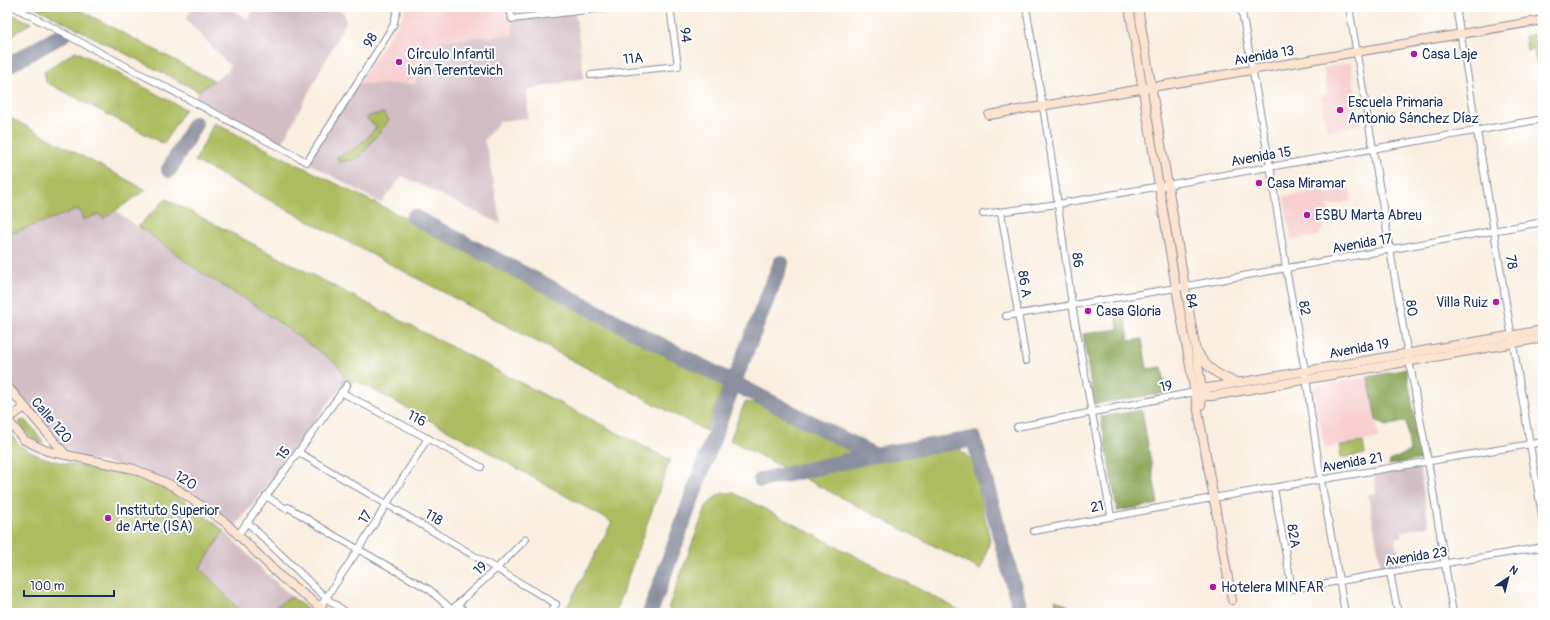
<svg xmlns="http://www.w3.org/2000/svg" width="1550" height="620" font-family="Pangolin,sans-serif">
<style>
.built{fill:#f7cfd0}
.industrial{fill:#d2bdc5}
.green{fill:#adbc5f;stroke:#64765e}
.forest{fill:#8aa456;stroke:#526a5a}
.lines{fill:none;stroke-linecap:round;stroke-linejoin:round}
.taxiway{stroke:#8a8e9e;stroke-width:16}
.street-casing{stroke:#8a8e9e;stroke-width:8}
.secondary-casing{stroke:#8a8e9e;stroke-width:10}
.street{stroke:#fff;stroke-width:6}
.secondary{stroke:#fde4d0;stroke-width:8}
.poi-dot{fill:#b5179e;stroke:#fff;stroke-width:1.5}
.labels{text-anchor:middle;stroke-width:4;stroke-linejoin:round;paint-order:stroke}
.street-label{font-size:14px;fill:#1b2f5e;stroke:#fff}
.poi-label{font-size:14px;fill:#1b2f5e;stroke:#fff;text-anchor:start}
</style>
<rect width="100%" height="100%" fill="#fff"/>
<filter id="ink" filterUnits="userSpaceOnUse"><feTurbulence type="fractalNoise" baseFrequency=".025" numOctaves="2"/><feDisplacementMap in="SourceGraphic" scale="8" xChannelSelector="R" yChannelSelector="G"/><feConvolveMatrix kernelMatrix="1 2 1 2 8 2 1 2 1" color-interpolation-filters="sRGB"/></filter>
<filter id="wash" filterUnits="userSpaceOnUse"><feTurbulence type="fractalNoise" baseFrequency=".012" numOctaves="4" result="noise"/><feDisplacementMap in="SourceGraphic" scale="16" xChannelSelector="R" yChannelSelector="G"/><feGaussianBlur stdDeviation="0.9" result="paint"/><feColorMatrix in="noise" values="0 0 0 0 0 0 0 0 0 0 0 0 0 0 0 0 0 1.4 0 .05"/><feComposite in="paint" operator="in"/></filter>
<g filter="url(#wash)">
<rect width="100%" height="100%" fill="#f9eedf"/>
<!-- built -->
<g class="built">
<path d="M406 7H510L514 34 441 41 414 84H357L403 16Z"/>
<path d="M1351 62 1360 125 1327 131 1320 96 1328 94 1323 68Z"/>
<path d="M1350 188 1352 201 1328 206 1329 211 1324 219 1323 227 1319 236 1291 240 1284 197 1322 190 1328 193Z"/>
<path d="M1368 377 1379 438 1325 448 1313 386Z"/>
</g>
<!-- industrial -->
<g class="industrial">
<path d="M193 7H227L248 19 255 7H334L344 13 346 22 281 145 194 99 198 91 228 71 230 66 186 19Z"/>
<path d="M575 11 584 78 527 90 528 118 500 121 484 140 489 158 501 224 402 176 381 203 307 162 356 84H414L441 41 513 34 512 19Z"/>
<path d="M79 209 83 220 99 214 103 218 116 211 200 272 253 304 275 320 337 364 344 375 342 385 233 530 171 485 134 469 65 454 7 386V235Z"/>
<path d="M1419 467 1429 526 1402 531V536L1396 538 1400 565 1381 567 1368 495 1376 493 1374 474Z"/>
<path d="M224 531 269 576 292 597 265 613H242L199 568Z"/>
</g>
<!-- green -->
<g class="green">
<path d="M35 7H74L214 81 198 91Z"/>
<path d="M7 12 31 23 7 38Z"/>
<path d="M1543 33V63L1537 65 1533 50 1527 51 1525 36Z"/>
<path d="M76 51 185 109 164 144 46 82 44 71Z"/>
<path d="M383 113 389 120 360 157 353 160 339 162 337 157 352 150 364 141 377 127 367 119 369 116Z"/>
<path d="M7 116 146 190 103 219 99 214 83 220 79 209 7 235Z"/>
<path d="M214 123 508 269 724 385 706 431 195 161Z"/>
<path d="M166 199 670 460 615 613H564L612 522 481 448 357 381 342 385 344 375 337 364 253 304 200 272 138 226Z"/>
<path d="M745 402 765 405 881 461 952 448 960 450 972 460 990 540 981 570 730 440Z"/>
<path d="M24 420 28 422 44 444C35 440 25 434 20 425V421Z"/>
<path d="M7 429C11 434 16 442 21 446 51 468 97 465 132 476 168 486 196 508 224 531L200 568 242 613H7Z"/>
<path d="M1363 442 1365 454 1341 458 1339 446Z"/>
<path d="M723 493H734L965 613H680L668 608 706 507 714 498Z"/>
<path d="M292 597 312 613H265Z"/>
<path d="M1055 599 1082 613H1062L1057 611Z"/>
</g>
<!-- forest -->
<g class="forest">
<path d="M1124 309 1129 341 1142 339 1147 369 1162 367 1166 393 1094 404 1083 334 1118 329 1116 311Z"/>
<path d="M1406 369 1422 459 1389 465 1390 461 1410 451 1406 423 1403 422 1386 426 1376 420 1368 377Z"/>
<path d="M1142 410 1158 504 1117 511 1101 417Z"/>
</g>
<g class="lines">
<!-- taxiway -->
<g class="taxiway">
<path d="M7 66 64 34"/>
<path d="M169 170 195 124"/>
<path d="M414 217C567 296 720 377 874 455"/>
<path d="M761 480 874 455 974 439 1021 613"/>
<path d="M650 613 733 384 781 263"/>
</g>
</g>
</g>
<g filter="url(#ink)">
<g class="lines">
<defs>
<g id="street">
<path d="M14 7 307 162 393 26 398 7"/>
<path d="M510 7 512 19 611 7"/>
<path d="M1026 7 1051 155 1072 305 1111 516"/>
<path d="M1241 7 1270 166 1286 268 1305 371 1321 480 1345 613"/>
<path d="M1349 7 1406 344 1428 461 1453 613"/>
<path d="M1456 7 1543 521"/>
<path d="M591 75 678 66 670 7"/>
<path d="M1001 212 1026 361"/>
<path d="M983 214 1058 204 1543 119"/>
<path d="M1006 316 1170 289 1543 222"/>
<path d="M341 392 481 467"/>
<path d="M1017 427 1195 392"/>
<path d="M298 452 556 604 551 613"/>
<path d="M1274 488 1292 589 1543 547"/>
<path d="M266 496 286 509 288 507 335 536 430 590 452 610"/>
<path d="M247 522 326 598 347 613"/>
<path d="M1034 531 1207 499 1543 442"/>
<path d="M238 535 347 385"/>
<path d="M1390 572 1398 613"/>
<path d="M458 604 466 613"/>
<path d="M320 607 358 550 428 438"/>
<path d="M448 613 497 568 526 539"/>
</g>
<g id="secondary">
<path d="M1129 7 1176 288 1232 600"/>
<path d="M1138 7 1195 346 1202 389 1201 405"/>
<path d="M989 115 1543 20"/>
<path d="M1198 352C1204 367 1221 377 1236 382"/>
<path d="M7 386 65 454"/>
<path d="M1197 391 1202 389 1543 330"/>
<path d="M1197 393 1206 396H1212L1543 338"/>
<path d="M7 419 24 440 47 451 134 469 171 485 226 523 281 577 328 613"/>
<path d="M8 419 25 407"/>
</g>
</defs>
<!-- street casing -->
<use href="#street" class="street-casing"/>
<!-- secondary casing -->
<use href="#secondary" class="secondary-casing"/>
<!-- street -->
<use href="#street" class="street"/>
<!-- secondary -->
<use href="#secondary" class="secondary"/>
</g>
</g>
<!-- markers -->
<g class="poi-dot">
<circle cx="1414" cy="54" r="4"/>
<circle cx="399" cy="62" r="4"/>
<circle cx="1340" cy="110" r="4"/>
<circle cx="1259" cy="183" r="4"/>
<circle cx="1307" cy="215" r="4"/>
<circle cx="1496" cy="302" r="4"/>
<circle cx="1088" cy="311" r="4"/>
<circle cx="108" cy="518" r="4"/>
<circle cx="1213" cy="587" r="4"/>
</g>
<g class="labels">
<!-- street labels -->
<g class="street-label">
<text transform="translate(686 35) rotate(82)" y="5">94</text>
<text transform="translate(370 40) rotate(-58)" y="5">98</text>
<text transform="translate(1264 55) rotate(-10)" y="5">Avenida 13</text>
<text transform="translate(633 58) rotate(-6)" y="5">11A</text>
<text transform="translate(1261 156) rotate(-10)" y="5">Avenida 15</text>
<text transform="translate(1362 243) rotate(-10)" y="5">Avenida 17</text>
<text transform="translate(1078 260) rotate(82)" y="5">86</text>
<text transform="translate(1512 262) rotate(80)" y="5">78</text>
<text transform="translate(1025 284) rotate(81)" y="5">86 A</text>
<text transform="translate(1192 301) rotate(80)" y="5">84</text>
<text transform="translate(1305 308) rotate(79)" y="5">82</text>
<text transform="translate(1412 308) rotate(80)" y="5">80</text>
<text transform="translate(1359 348) rotate(-10)" y="5">Avenida 19</text>
<text transform="translate(1166 386) rotate(-11)" y="5">19</text>
<text transform="translate(417 418) rotate(28)" y="5">116</text>
<text transform="translate(52 420) rotate(50)" y="5">Calle 120</text>
<text transform="translate(283 453) rotate(-54)" y="5">15</text>
<text transform="translate(1352 462) rotate(-10)" y="5">Avenida 21</text>
<text transform="translate(186 480) rotate(32)" y="5">120</text>
<text transform="translate(1097 506) rotate(-11)" y="5">21</text>
<text transform="translate(365 517) rotate(-58)" y="5">17</text>
<text transform="translate(434 517) rotate(30)" y="5">118</text>
<text transform="translate(1294 536) rotate(80)" y="5">82A</text>
<text transform="translate(1416 556) rotate(-9)" y="5">Avenida 23</text>
<text transform="translate(480 568) rotate(-43)" y="5">19</text>
</g>
<!-- poi labels -->
<g class="poi-label">
<text x="407" y="59">Círculo Infantil<tspan x="407" dy="16">Iván Terentevich</tspan></text>
<text x="1422" y="59">Casa Laje</text>
<text x="1348" y="107">Escuela Primaria<tspan x="1348" dy="16">Antonio Sánchez Díaz</tspan></text>
<text x="1267" y="188">Casa Miramar</text>
<text x="1315" y="220">ESBU Marta Abreu</text>
<text x="1488" y="307" text-anchor="end">Villa Ruiz</text>
<text x="1096" y="316">Casa Gloria</text>
<text x="116" y="515">Instituto Superior<tspan x="116" dy="16">de Arte (ISA)</tspan></text>
<text x="1221" y="592">Hotelera MINFAR</text>
</g>
</g>
<!-- margin -->
<rect width="1550" height="620" fill="none" stroke="#fff" stroke-width="24"/>
<!-- north arrow -->
<g transform="translate(1508 578) rotate(35)" stroke="#ffffff" stroke-width="3" paint-order="stroke">
<path d="M0-3L7 15L0 10L-7 15Z" fill="#1b2f5e"/>
<text y="-6" font-size="11" font-weight="bold" text-anchor="middle" fill="#1b2f5e">N</text>
</g>
<!-- scale -->
<path d="M24 590v6h90v-6" fill="none" stroke="#1b2f5e" stroke-width="2"/>
<text x="30" y="590" font-size="12" fill="#1b2f5e" stroke="#ffffff" stroke-width="3" paint-order="stroke">100 m</text>
</svg>
